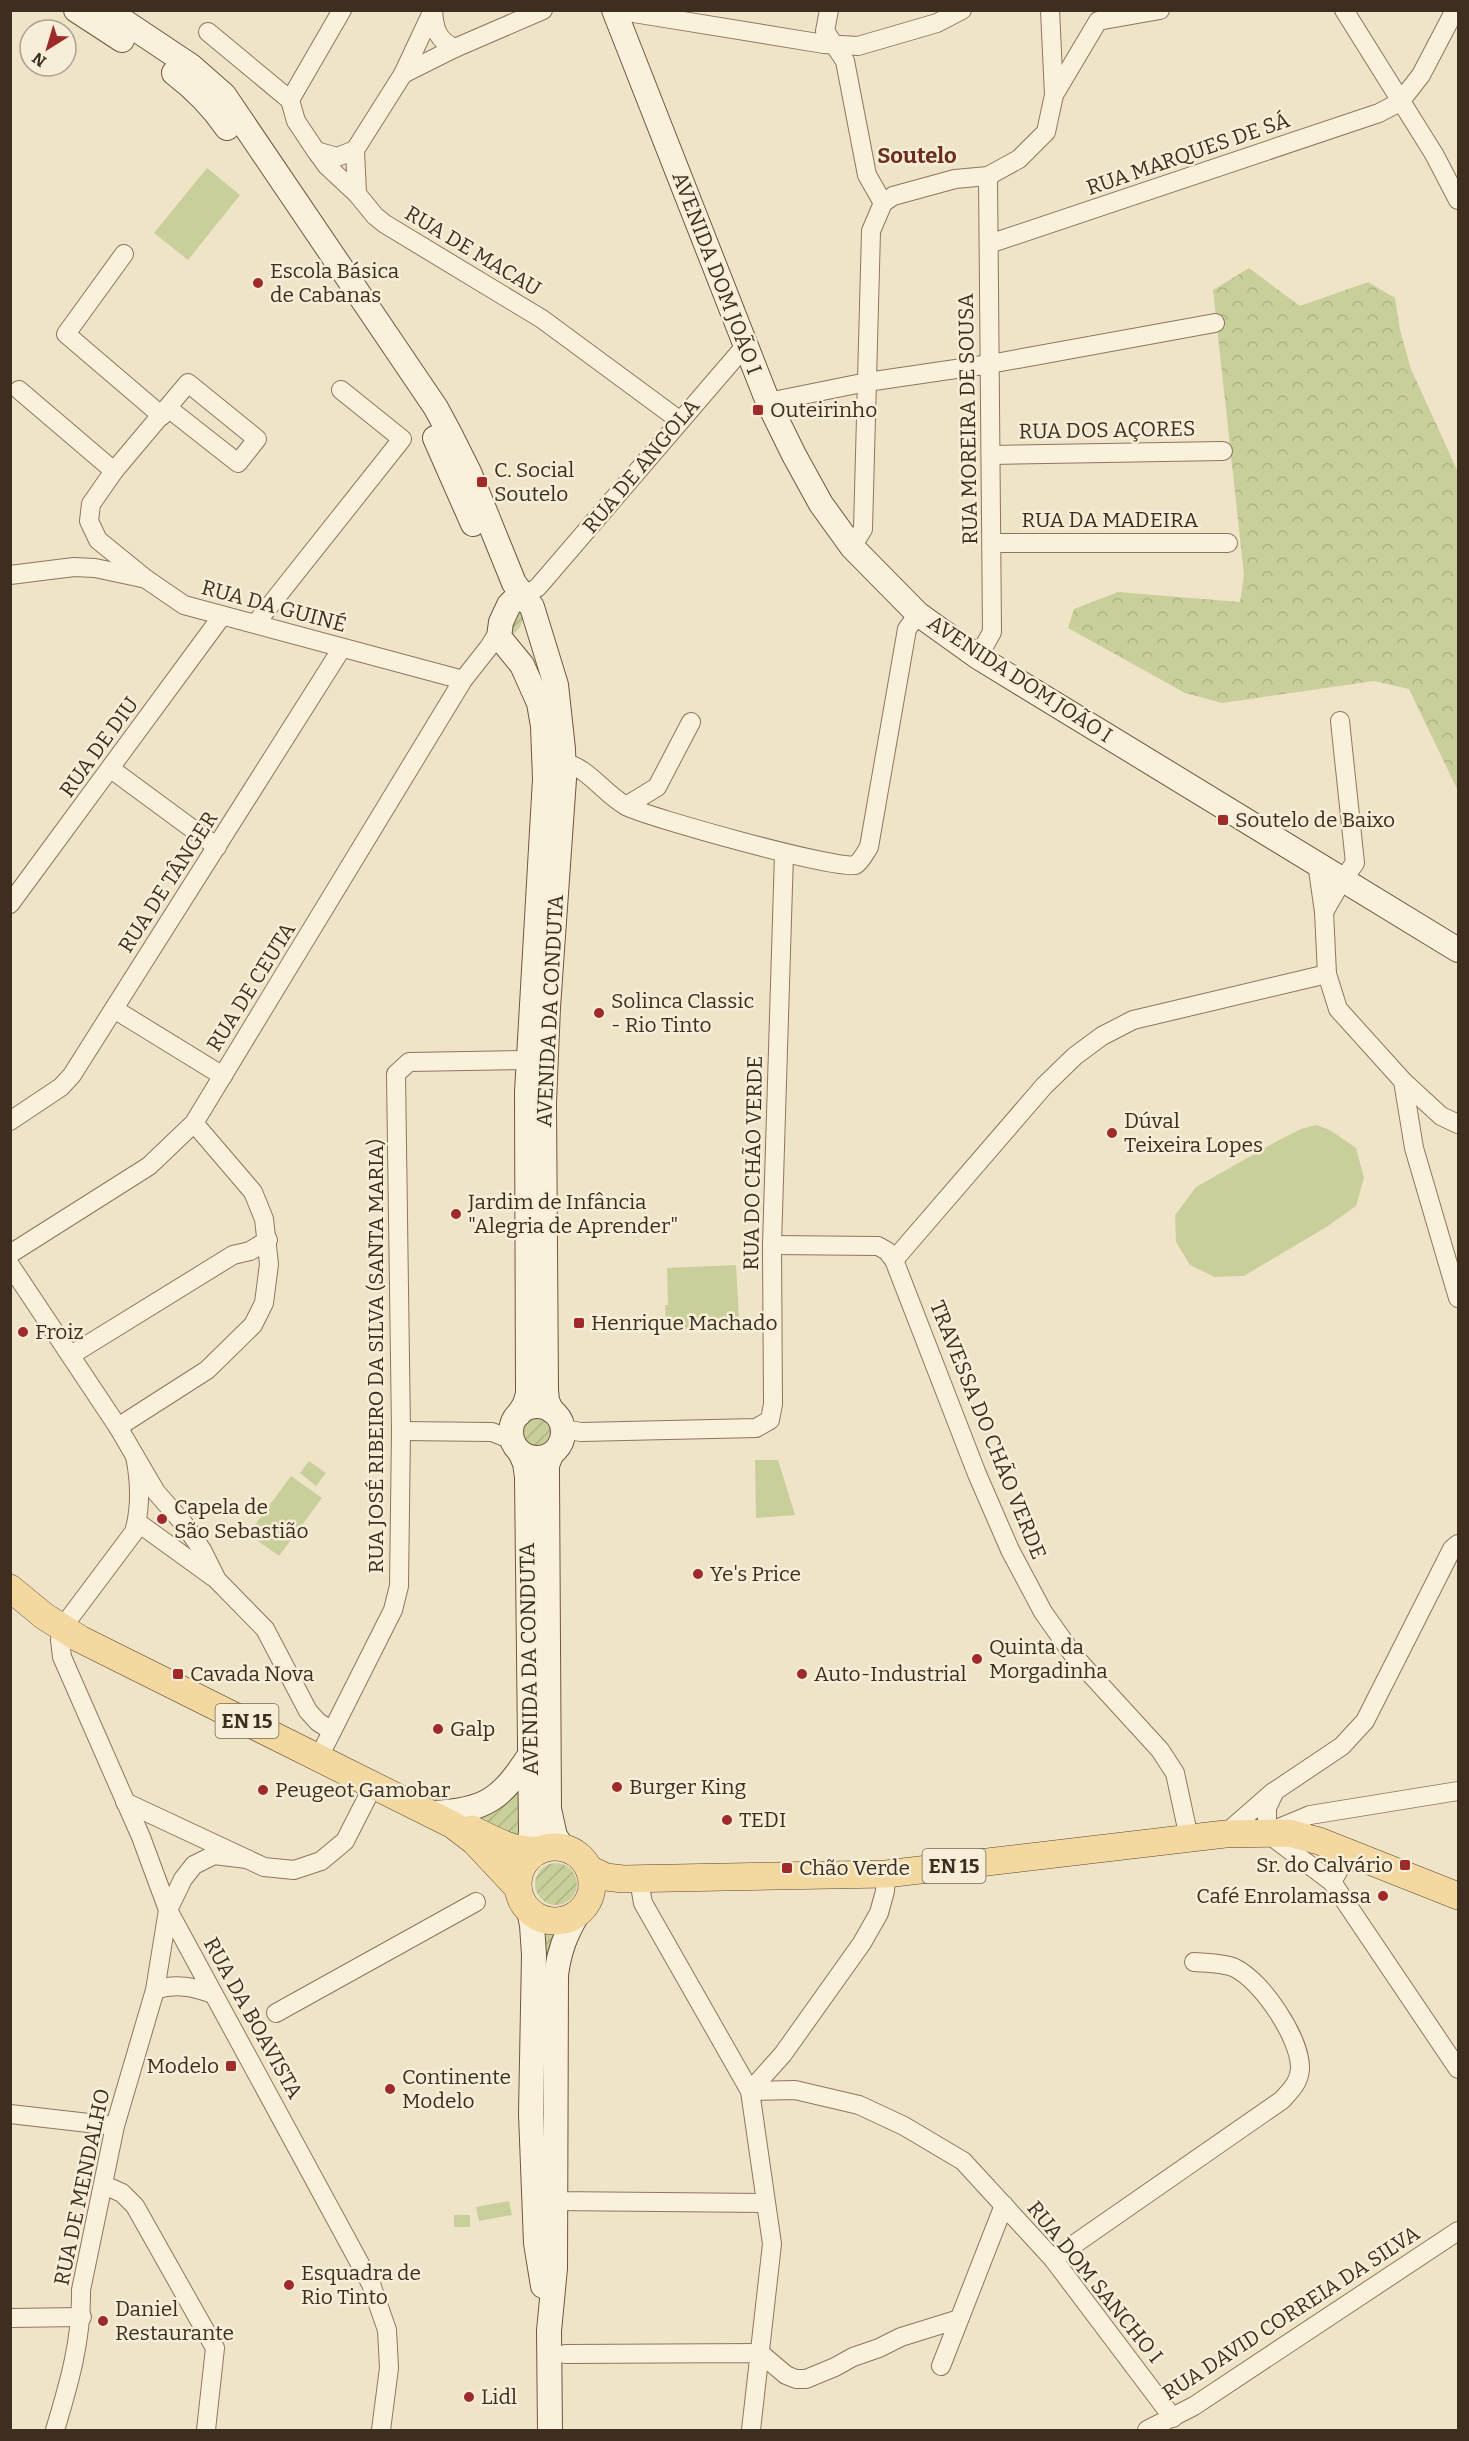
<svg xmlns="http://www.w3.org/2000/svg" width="1469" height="2441" font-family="Bitter,serif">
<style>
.green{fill:#c9cf9b}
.forest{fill:url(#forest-crowns)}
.garden{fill:url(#garden-furrows)}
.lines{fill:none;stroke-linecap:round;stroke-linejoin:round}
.street-casing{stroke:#8d765c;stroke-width:20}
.secondary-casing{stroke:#6f573f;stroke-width:26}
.primary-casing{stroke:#5b4430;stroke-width:28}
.street{stroke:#faf1dc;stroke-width:18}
.secondary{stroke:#faf1dc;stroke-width:24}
.primary{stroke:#f3d9a0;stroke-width:27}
.poi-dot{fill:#9e2a2b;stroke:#f7eed8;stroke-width:2}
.labels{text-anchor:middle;stroke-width:5;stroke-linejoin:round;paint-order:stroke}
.shield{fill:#f7eed8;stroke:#756857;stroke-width:1.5}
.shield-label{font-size:20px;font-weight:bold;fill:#3d2e20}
.street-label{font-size:21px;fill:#3d2e20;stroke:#f7eed8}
.poi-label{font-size:21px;fill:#3d2e20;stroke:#f7eed8;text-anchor:start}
.neighbourhood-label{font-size:22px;font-weight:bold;fill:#6b2e1e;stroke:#f7eed8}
</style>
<defs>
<pattern id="forest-crowns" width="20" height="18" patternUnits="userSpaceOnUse" patternTransform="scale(1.5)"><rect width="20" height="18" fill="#c9cf9b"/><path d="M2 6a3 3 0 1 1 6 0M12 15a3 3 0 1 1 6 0" fill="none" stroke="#aeb285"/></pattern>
<pattern id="garden-furrows" width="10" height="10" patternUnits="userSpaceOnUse" patternTransform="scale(1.5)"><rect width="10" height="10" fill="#c9cf9b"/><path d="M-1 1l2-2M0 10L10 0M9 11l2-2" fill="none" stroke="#aeb285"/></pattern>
</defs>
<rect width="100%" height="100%" fill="#f0e4c8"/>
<!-- green -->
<g class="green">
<path d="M207 168 240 195 188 260 154 233Z"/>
<path d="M1316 1125 1330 1130 1356 1148 1364 1178 1356 1206 1328 1226 1244 1276 1215 1277 1190 1265 1176 1242 1175 1215 1196 1187 1279 1140 1301 1129Z"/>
<path d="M736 1265 739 1317 697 1319V1328L666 1330 665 1305H668L667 1268Z"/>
<path d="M755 1460H778L795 1515 756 1518Z"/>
<path d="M309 1461 326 1473 316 1486 300 1473Z"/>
<path d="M291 1476 322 1498 279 1556 248 1534Z"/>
<path d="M509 2201 512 2215 479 2221 476 2207Z"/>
<rect x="454" y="2215" width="16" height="12"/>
</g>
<!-- forest -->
<path class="forest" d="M1249 268 1300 306 1368 282 1395 298 1400 330 1411 369 1458 472V791L1409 689 1374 681 1222 703 1185 693 1068 628 1074 609 1118 592 1240 602 1244 575 1213 290Z"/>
<!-- garden -->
<g class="garden">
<path d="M515 608 526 614 520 627 513 635 509 634Z"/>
<circle cx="537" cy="1433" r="16"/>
<path d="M522 1782 520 1840 466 1817Z"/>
<circle cx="556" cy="1884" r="21"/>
<path d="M541 1929 557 1930 548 1987Z"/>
</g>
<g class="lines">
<defs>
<g id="street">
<path d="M433 10 403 74 355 150 357 194 375 216 385 224 542 319 679 420"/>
<path d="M433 10C434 29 438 41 455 48"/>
<path d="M615 10 824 44 858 46 937 23 962 10"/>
<path d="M829 10 825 31 845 61 867 175 883 203"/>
<path d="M1344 10 1434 154 1458 200"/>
<path d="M208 32 290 100 296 121 316 151 327 166 357 194"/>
<path d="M403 74 455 48 543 10"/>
<path d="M1054 95 1098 21 1160 10"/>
<path d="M290 100 342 10"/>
<path d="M316 151 337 157 355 150"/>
<path d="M989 244 1379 113 1400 102 1421 75 1455 10"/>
<path d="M124 254 66 334 162 416"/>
<path d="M19 390 114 471"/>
<path d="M768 402 867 382 990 364 1215 323"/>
<path d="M168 408 238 463 257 439 188 383 114 471 91 504 89 521 98 540 146 579 184 605 463 680"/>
<path d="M991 455 1223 451"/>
<path d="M992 543H1228"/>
<path d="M852 547 863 529 871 231 883 203 893 196 955 179 988 176 1019 159 1046 132 1054 95 1050 10"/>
<path d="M10 575 74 567 95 568 142 578"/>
<path d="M521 598 538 587 745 346"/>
<path d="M256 623 402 439 341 390"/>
<path d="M978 657 992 632 988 176"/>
<path d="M563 762C589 768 603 793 626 806 646 817 841 871 855 865 861 862 865 853 869 847L907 629 918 614"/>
<path d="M111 769 217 847"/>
<path d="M626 806 657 787 691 722"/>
<path d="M1317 863 1324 912 1343 879 1355 863 1340 721"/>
<path d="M10 904 222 616"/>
<path d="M1324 912 1327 974 1338 1009 1403 1081 1414 1148 1458 1298"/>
<path d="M114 1009 223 1076"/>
<path d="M1403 1081 1441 1116 1458 1124"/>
<path d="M10 1121 61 1087 72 1075 342 648"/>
<path d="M772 1245 878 1246 887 1251 894 1260 977 1474 1010 1550 1043 1612 1074 1656 1160 1750 1175 1773 1189 1838"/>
<path d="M10 1254 149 1166 194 1123 463 680 489 647 499 631"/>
<path d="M894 1260 1044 1086 1075 1056 1102 1036 1133 1020 1327 974"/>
<path d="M10 1265 118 1427 156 1492 184 1524 202 1550 217 1580 265 1629 308 1711 318 1722 332 1731"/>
<path d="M71 1355 233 1255 250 1251 268 1240"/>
<path d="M562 1425 569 1430 581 1432 756 1428 770 1420 773 1404 772 1245 784 854"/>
<path d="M118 1427 207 1370 253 1325 264 1303 269 1264 264 1219 253 1192 194 1123"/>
<path d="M401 1431 492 1432 512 1440"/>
<path d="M135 1456C140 1481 141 1508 134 1532L62 1628 60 1640 62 1657 141 1837 168 1910 371 2284 387 2330 389 2368 381 2430"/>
<path d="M137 1522 213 1577"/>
<path d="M319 1757 393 1610 399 1586 401 1431 396 1074 409 1062 528 1060"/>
<path d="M125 1802 264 1867 294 1870 321 1861 345 1841 374 1784"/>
<path d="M1274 1830 1310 1815 1458 1791"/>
<path d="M1267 1833V1808L1275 1791 1342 1746 1365 1721 1452 1549 1458 1544"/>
<path d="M1267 1833 1332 1882 1458 2069"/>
<path d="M1225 1834 1273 1792"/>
<path d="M639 1880 643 1903 750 2091 772 2244 751 2430"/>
<path d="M1332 1882 1341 1866 1362 1857"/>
<path d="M155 1990C176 1983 194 1987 213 1994"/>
<path d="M276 2013 476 1902"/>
<path d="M750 2091 795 2090 859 2105 904 2126 963 2161 1053 2259 1173 2418"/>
<path d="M750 2091 783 2054 862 1943 879 1913 885 1891 886 1874"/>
<path d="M10 2114 115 2126"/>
<path d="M104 2185 122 2193 135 2206 215 2348 206 2430"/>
<path d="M546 2195 554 2201 764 2203"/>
<path d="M1053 2259 1282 2100C1291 2090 1299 2083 1300 2069 1301 2039 1262 1981 1235 1968 1225 1963 1206 1963 1194 1962"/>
<path d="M10 2318 82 2317"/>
<path d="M565 2354 760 2353 786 2375 796 2379H806L835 2367 853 2357 879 2348 901 2337 959 2319"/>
<path d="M941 2366 1004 2205"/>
<path d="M55 2430C69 2384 82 2339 81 2290L115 2126 155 1990 168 1910 183 1879 194 1865 214 1855 247 1859"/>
<path d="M1147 2430 1194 2406 1458 2231"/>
</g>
<g id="secondary">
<path d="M76 10 122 40"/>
<path d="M107 10 191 66 224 95 436 408 451 436 469 472 514 583 532 607 556 685 563 749 564 779 548 1007 544 1103 546 1390 547 1401 552 1411"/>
<path d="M614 10 768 402 794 455 821 504 852 547 918 614 978 657 1458 950"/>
<path d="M174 73C195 89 212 106 227 128"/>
<path d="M435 438 473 524"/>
<circle cx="537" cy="1432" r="26"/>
<path d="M519 1414 525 1404 528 1394 527 1092 545 779 543 726 539 703 522 665 499 637 501 622 509 605 516 598 528 601"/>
<path d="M520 1452 525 1463 527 1477 531 1832 529 1848 522 1866"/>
<path d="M551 1455 547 1465V1477L549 1809 555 1836 563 1848"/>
<path d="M432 1813C487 1811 502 1798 531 1753"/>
<path d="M529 1911 532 1925 534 1955 531 2114 536 2243 543 2286"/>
<path d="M550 2430 549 2331 555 2268 556 1975C559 1952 565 1935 577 1915"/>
</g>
<g id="primary">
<path d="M10 1588 44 1616 80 1639 453 1825 474 1841 518 1888"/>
<path d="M472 1829C494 1840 514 1852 539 1850"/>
<circle cx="555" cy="1884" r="37"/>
<path d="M589 1869 606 1877 623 1879 886 1874 1225 1834 1289 1833 1319 1841 1458 1896"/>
</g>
</defs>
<!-- street casing -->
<use href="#street" class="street-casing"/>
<!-- secondary casing -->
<use href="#secondary" class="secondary-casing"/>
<!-- primary casing -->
<use href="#primary" class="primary-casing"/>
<!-- street -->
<use href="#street" class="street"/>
<!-- secondary -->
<use href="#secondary" class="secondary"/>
<!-- primary -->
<use href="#primary" class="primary"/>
</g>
<!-- markers -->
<g class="poi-dot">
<circle cx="258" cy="283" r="6"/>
<rect x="752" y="404" width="12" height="12" rx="3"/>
<rect x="476" y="476" width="12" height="12" rx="3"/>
<rect x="1217" y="814" width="12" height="12" rx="3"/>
<circle cx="599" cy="1013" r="6"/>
<circle cx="1112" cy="1133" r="6"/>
<circle cx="456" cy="1214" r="6"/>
<rect x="573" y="1317" width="12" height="12" rx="3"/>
<circle cx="23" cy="1332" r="6"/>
<circle cx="162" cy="1519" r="6"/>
<circle cx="698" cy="1574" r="6"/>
<circle cx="977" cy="1659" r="6"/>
<rect x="172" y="1668" width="12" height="12" rx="3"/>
<circle cx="802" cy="1674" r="6"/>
<circle cx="438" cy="1729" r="6"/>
<circle cx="617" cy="1787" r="6"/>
<circle cx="263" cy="1790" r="6"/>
<circle cx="727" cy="1820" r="6"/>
<rect x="1399" y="1859" width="12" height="12" rx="3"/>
<rect x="781" y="1862" width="12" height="12" rx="3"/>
<circle cx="1383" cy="1896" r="6"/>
<rect x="225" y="2060" width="12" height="12" rx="3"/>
<circle cx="390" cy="2089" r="6"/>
<circle cx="289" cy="2285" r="6"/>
<circle cx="103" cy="2321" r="6"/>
<circle cx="469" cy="2397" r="6"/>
</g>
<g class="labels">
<!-- shield labels -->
<g class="shield">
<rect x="215.5" y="1704" width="63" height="34" rx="4.5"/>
<rect x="922.5" y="1849" width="63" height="34" rx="4.5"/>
</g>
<g class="shield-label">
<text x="247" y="1728">EN 15</text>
<text x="954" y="1873">EN 15</text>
</g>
<!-- street labels -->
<g class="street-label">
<text transform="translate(1188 154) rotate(-19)" y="7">RUA MARQUES DE SÁ</text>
<text transform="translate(473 251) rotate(31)" y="7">RUA DE MACAU</text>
<text transform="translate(717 273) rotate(69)" y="7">AVENIDA DOM JOÃO I</text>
<text transform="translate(968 419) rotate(-91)" y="7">RUA MOREIRA DE SOUSA</text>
<text transform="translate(1107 430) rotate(-1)" y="7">RUA DOS AÇORES</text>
<text transform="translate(641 466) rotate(-50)" y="7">RUA DE ANGOLA</text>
<text x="1110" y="527">RUA DA MADEIRA</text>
<text transform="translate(274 606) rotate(15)" y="7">RUA DA GUINÉ</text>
<text transform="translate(1020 679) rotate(33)" y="7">AVENIDA DOM JOÃO I</text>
<text transform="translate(99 747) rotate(-54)" y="7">RUA DE DIU</text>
<text transform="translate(168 882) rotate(-57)" y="7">RUA DE TÂNGER</text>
<text transform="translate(251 987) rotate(-58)" y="7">RUA DE CEUTA</text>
<text transform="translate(550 1011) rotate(-87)" y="7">AVENIDA DA CONDUTA</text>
<text transform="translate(753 1163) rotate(-89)" y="7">RUA DO CHÃO VERDE</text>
<text transform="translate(376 1356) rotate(-90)" y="7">RUA JOSÉ RIBEIRO DA SILVA (SANTA MARIA)</text>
<text transform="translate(988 1430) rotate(68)" y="7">TRAVESSA DO CHÃO VERDE</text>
<text transform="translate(529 1659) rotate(-91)" y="7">AVENIDA DA CONDUTA</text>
<text transform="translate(253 2018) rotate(61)" y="7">RUA DA BOAVISTA</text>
<text transform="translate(82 2187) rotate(-78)" y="7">RUA DE MENDALHO</text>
<text transform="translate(1095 2282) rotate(51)" y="7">RUA DOM SANCHO I</text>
<text transform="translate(1291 2313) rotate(-33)" y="7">RUA DAVID CORREIA DA SILVA</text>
</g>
<!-- poi labels -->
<g class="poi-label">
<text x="270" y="278">Escola Básica<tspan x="270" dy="24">de Cabanas</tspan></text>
<text x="770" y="417">Outeirinho</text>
<text x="494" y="477">C. Social<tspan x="494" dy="24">Soutelo</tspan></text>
<text x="1235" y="827">Soutelo de Baixo</text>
<text x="611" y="1008">Solinca Classic<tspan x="611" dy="24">- Rio Tinto</tspan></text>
<text x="1124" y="1128">Dúval<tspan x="1124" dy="24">Teixeira Lopes</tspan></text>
<text x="468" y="1209">Jardim de Infância<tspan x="468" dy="24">"Alegria de Aprender"</tspan></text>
<text x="591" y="1330">Henrique Machado</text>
<text x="35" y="1339">Froiz</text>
<text x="174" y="1514">Capela de<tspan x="174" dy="24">São Sebastião</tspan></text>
<text x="710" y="1581">Ye's Price</text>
<text x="989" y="1654">Quinta da<tspan x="989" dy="24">Morgadinha</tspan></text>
<text x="190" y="1681">Cavada Nova</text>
<text x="814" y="1681">Auto-Industrial</text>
<text x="450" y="1736">Galp</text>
<text x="629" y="1794">Burger King</text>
<text x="275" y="1797">Peugeot Gamobar</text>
<text x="739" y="1827">TEDI</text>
<text x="1393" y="1872" text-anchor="end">Sr. do Calvário</text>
<text x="799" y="1875">Chão Verde</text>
<text x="1371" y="1903" text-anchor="end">Café Enrolamassa</text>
<text x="219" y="2073" text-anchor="end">Modelo</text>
<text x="402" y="2084">Continente<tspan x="402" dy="24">Modelo</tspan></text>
<text x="301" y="2280">Esquadra de<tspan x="301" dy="24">Rio Tinto</tspan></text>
<text x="115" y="2316">Daniel<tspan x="115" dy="24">Restaurante</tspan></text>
<text x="481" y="2404">Lidl</text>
</g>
<!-- neighbourhood labels -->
<g class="neighbourhood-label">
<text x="917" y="163">Soutelo</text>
</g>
</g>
<!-- border -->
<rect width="1469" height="2441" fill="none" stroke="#3d2e20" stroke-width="24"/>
<!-- north arrow -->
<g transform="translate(48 48) rotate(217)"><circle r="28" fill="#f7eed8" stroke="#ada18e" stroke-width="1.5"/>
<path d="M0-4.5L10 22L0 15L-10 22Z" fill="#9e2a2b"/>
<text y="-9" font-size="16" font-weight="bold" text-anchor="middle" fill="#3d2e20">N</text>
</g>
</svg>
